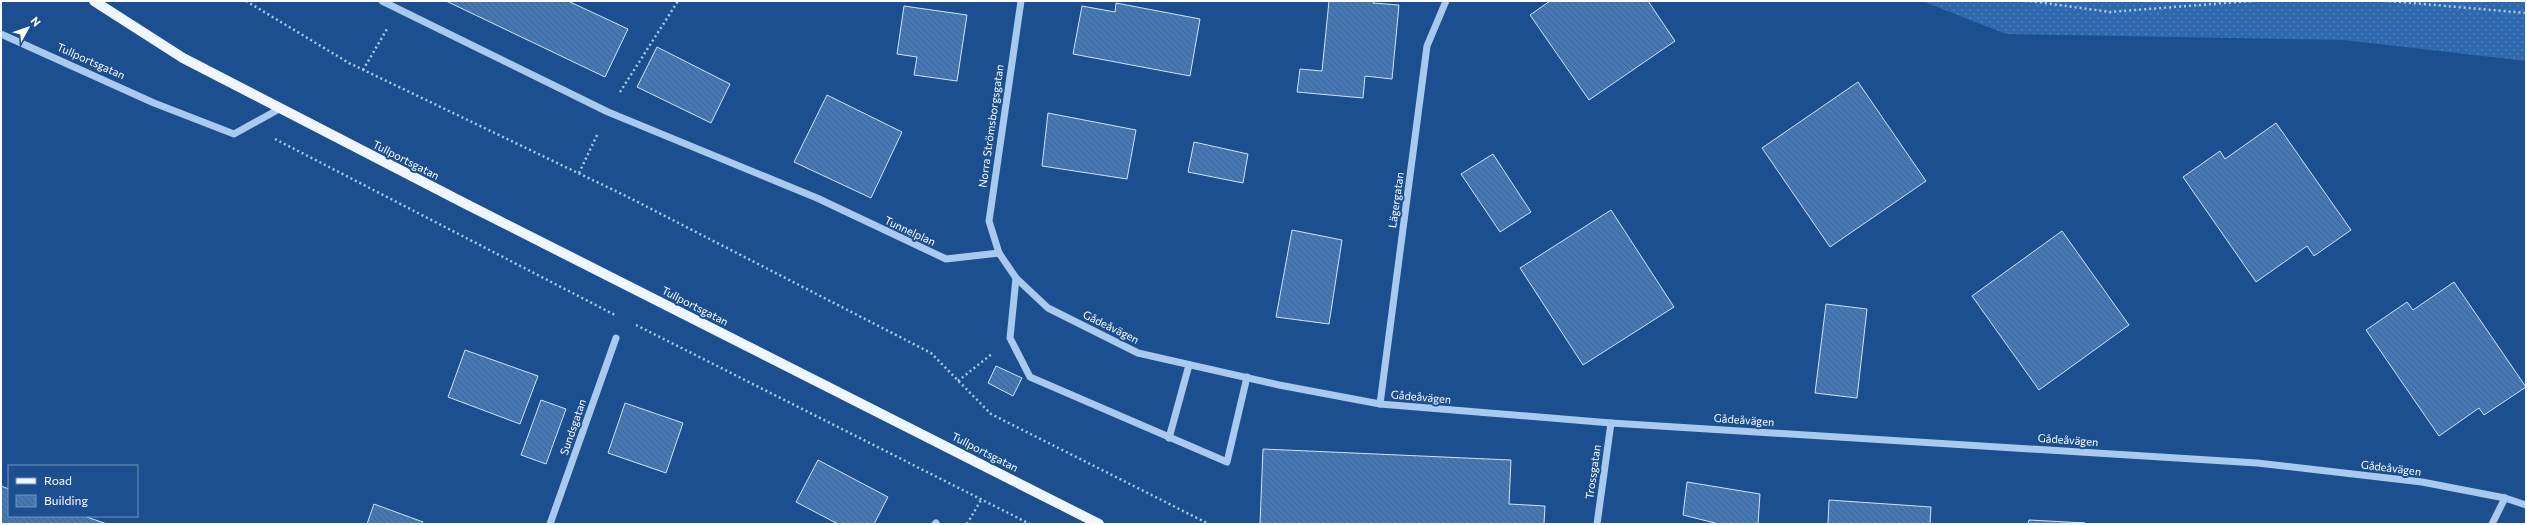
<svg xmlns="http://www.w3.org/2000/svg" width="2527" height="525" font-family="Commissioner,sans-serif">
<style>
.grass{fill:url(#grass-dots)}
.building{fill:url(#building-back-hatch);stroke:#cfe3fa}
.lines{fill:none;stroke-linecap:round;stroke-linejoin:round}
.path{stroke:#a9c9ee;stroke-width:2.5;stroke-dasharray:2 3;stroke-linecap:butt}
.minor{stroke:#a9c9ee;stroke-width:7}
.major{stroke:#f0f6ff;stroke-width:10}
.labels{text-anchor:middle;stroke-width:4;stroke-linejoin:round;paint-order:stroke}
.street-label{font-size:11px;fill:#fff;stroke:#1b4f8f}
</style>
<defs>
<pattern id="grass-dots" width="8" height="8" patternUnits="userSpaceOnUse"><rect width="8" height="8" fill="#2e69ad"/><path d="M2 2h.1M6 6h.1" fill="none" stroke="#4d80b9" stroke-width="1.8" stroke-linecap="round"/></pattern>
<pattern id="building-back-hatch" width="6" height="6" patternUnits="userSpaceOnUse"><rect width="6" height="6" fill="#4478b7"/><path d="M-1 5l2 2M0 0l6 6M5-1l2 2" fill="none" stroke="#486282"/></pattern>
</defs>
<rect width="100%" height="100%" fill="#1b4f8f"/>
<!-- grass -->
<path class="grass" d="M1922 1H2526V61L2344 40 2006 34Z"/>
<!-- building -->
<g class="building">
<path d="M446 1H568L628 29 605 77Z"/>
<path d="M1329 1H1374L1373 3 1399 5 1392 79 1365 76 1363 98 1297 92 1300 69 1322 71Z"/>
<path d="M1550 1H1648L1675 41 1589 100 1530 15Z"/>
<path d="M1116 3 1200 19 1190 76 1073 54 1082 6 1115 12Z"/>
<path d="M904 6 967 15 957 81 914 75 917 57 897 54Z"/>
<path d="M657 47 730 84 711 123 637 87Z"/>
<path d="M1858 82 1926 181 1830 247 1762 148Z"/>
<path d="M827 95 902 132 871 198 794 162Z"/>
<path d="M1048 113 1136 130 1127 179 1042 166Z"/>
<path d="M2276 123 2351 230 2314 256 2307 246 2256 282 2183 177 2220 151 2225 159Z"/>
<path d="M1194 142 1248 154 1243 183 1188 172Z"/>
<path d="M1493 154 1531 212 1500 232 1461 174Z"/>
<path d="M1611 210 1674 307 1583 365 1520 268Z"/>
<path d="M1292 230 1342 240 1329 324 1276 317Z"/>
<path d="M2062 231 2129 325 2039 390 1972 296Z"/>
<path d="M2454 282 2526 387 2484 415 2479 408 2439 436 2366 330 2407 302 2413 310Z"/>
<path d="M1826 304 1867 309 1857 398 1815 393Z"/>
<path d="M465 350 538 376 520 424 448 397Z"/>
<path d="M996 366 1022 378 1013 396 988 383Z"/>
<path d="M541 400 566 409 546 464 521 455Z"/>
<path d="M625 403 683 423 666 473 608 453Z"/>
<path d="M1263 449 1511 460 1509 504 1545 506 1544 524H1260Z"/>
<path d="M818 460 888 497 874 524H838L796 502Z"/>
<path d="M1687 482 1760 494 1758 524H1719L1683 515Z"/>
<path d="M1 486 9 489V516H84L107 524H1Z"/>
<path d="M1829 500 1931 507 1930 524H1828Z"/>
<path d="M374 504 423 522 422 524H367Z"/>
<path d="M2029 520 2085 523 2028 524Z"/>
</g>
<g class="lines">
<!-- path -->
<g class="path">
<path d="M246 1 349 63 628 197 931 353 991 414 1209 524"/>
<path d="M2030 1 2110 12 2251 1"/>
<path d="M2389 1 2526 13"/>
<path d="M363 70 387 29"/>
<path d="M620 92 678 1"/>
<path d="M275 139 615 315"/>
<path d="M579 173 598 133"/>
<path d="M636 325 1030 524"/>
<path d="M958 381 993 353"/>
<path d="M967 524 981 500"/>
</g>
<!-- minor -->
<g class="minor">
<path d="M382 1 608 112 817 198 946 259 999 253"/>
<path d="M1021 1 989 221 999 253 1016 278 1048 308 1138 353 1279 385 1380 404 1611 423 2257 463 2422 482 2505 498 2526 505"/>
<path d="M1 34 154 103 234 134 281 108"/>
<path d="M1016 278 1010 338 1030 377 1227 462 1247 377"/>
<path d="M1380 404 1427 46 1446 1"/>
<path d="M1169 438 1189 365"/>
<path d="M550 524 616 338"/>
<path d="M935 524 936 523"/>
<path d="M1597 524 1611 423"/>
<path d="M2492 524 2505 498"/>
</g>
<!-- major -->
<path class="major" d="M94 1 183 58 464 203 1099 524"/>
</g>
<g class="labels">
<!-- street labels -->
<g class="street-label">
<text transform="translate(91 61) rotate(24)" y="4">Tullportsgatan</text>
<text transform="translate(991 126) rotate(-82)" y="4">Norra Strömsborgsgatan</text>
<text transform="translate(406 160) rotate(27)" y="4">Tullportsgatan</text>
<text transform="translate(1396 200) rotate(-82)" y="4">Lägergatan</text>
<text transform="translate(910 231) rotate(25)" y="4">Tunnelplan</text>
<text transform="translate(695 306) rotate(27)" y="4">Tullportsgatan</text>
<text transform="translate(1111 327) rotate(26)" y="4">Gådeåvägen</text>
<text transform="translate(1421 397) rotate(5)" y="4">Gådeåvägen</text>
<text transform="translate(1744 420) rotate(4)" y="4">Gådeåvägen</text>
<text transform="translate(573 427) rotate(-71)" y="4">Sundsgatan</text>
<text transform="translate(2068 440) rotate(4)" y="4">Gådeåvägen</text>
<text transform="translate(985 452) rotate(27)" y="4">Tullportsgatan</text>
<text transform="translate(2391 468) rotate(7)" y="4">Gådeåvägen</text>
<text transform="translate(1593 472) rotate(-82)" y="4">Trossgatan</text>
</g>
</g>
<!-- border -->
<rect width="2527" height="525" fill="none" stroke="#ffffff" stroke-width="4"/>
<!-- legend -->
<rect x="8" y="465" width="130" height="52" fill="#1b4f8f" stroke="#7695bc"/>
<rect x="16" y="478" width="20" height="6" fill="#f0f6ff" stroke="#7695bc"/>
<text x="44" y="485" font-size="12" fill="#ffffff">Road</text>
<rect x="16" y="495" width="20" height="12" fill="url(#building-back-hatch)" stroke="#7695bc"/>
<text x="44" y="505" font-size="12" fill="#ffffff">Building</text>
<!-- north arrow -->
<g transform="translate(28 28) rotate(50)" stroke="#1b4f8f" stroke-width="3" paint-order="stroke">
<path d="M0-3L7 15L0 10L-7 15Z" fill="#ffffff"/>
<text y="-6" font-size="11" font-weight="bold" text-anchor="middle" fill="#ffffff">N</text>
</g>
</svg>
